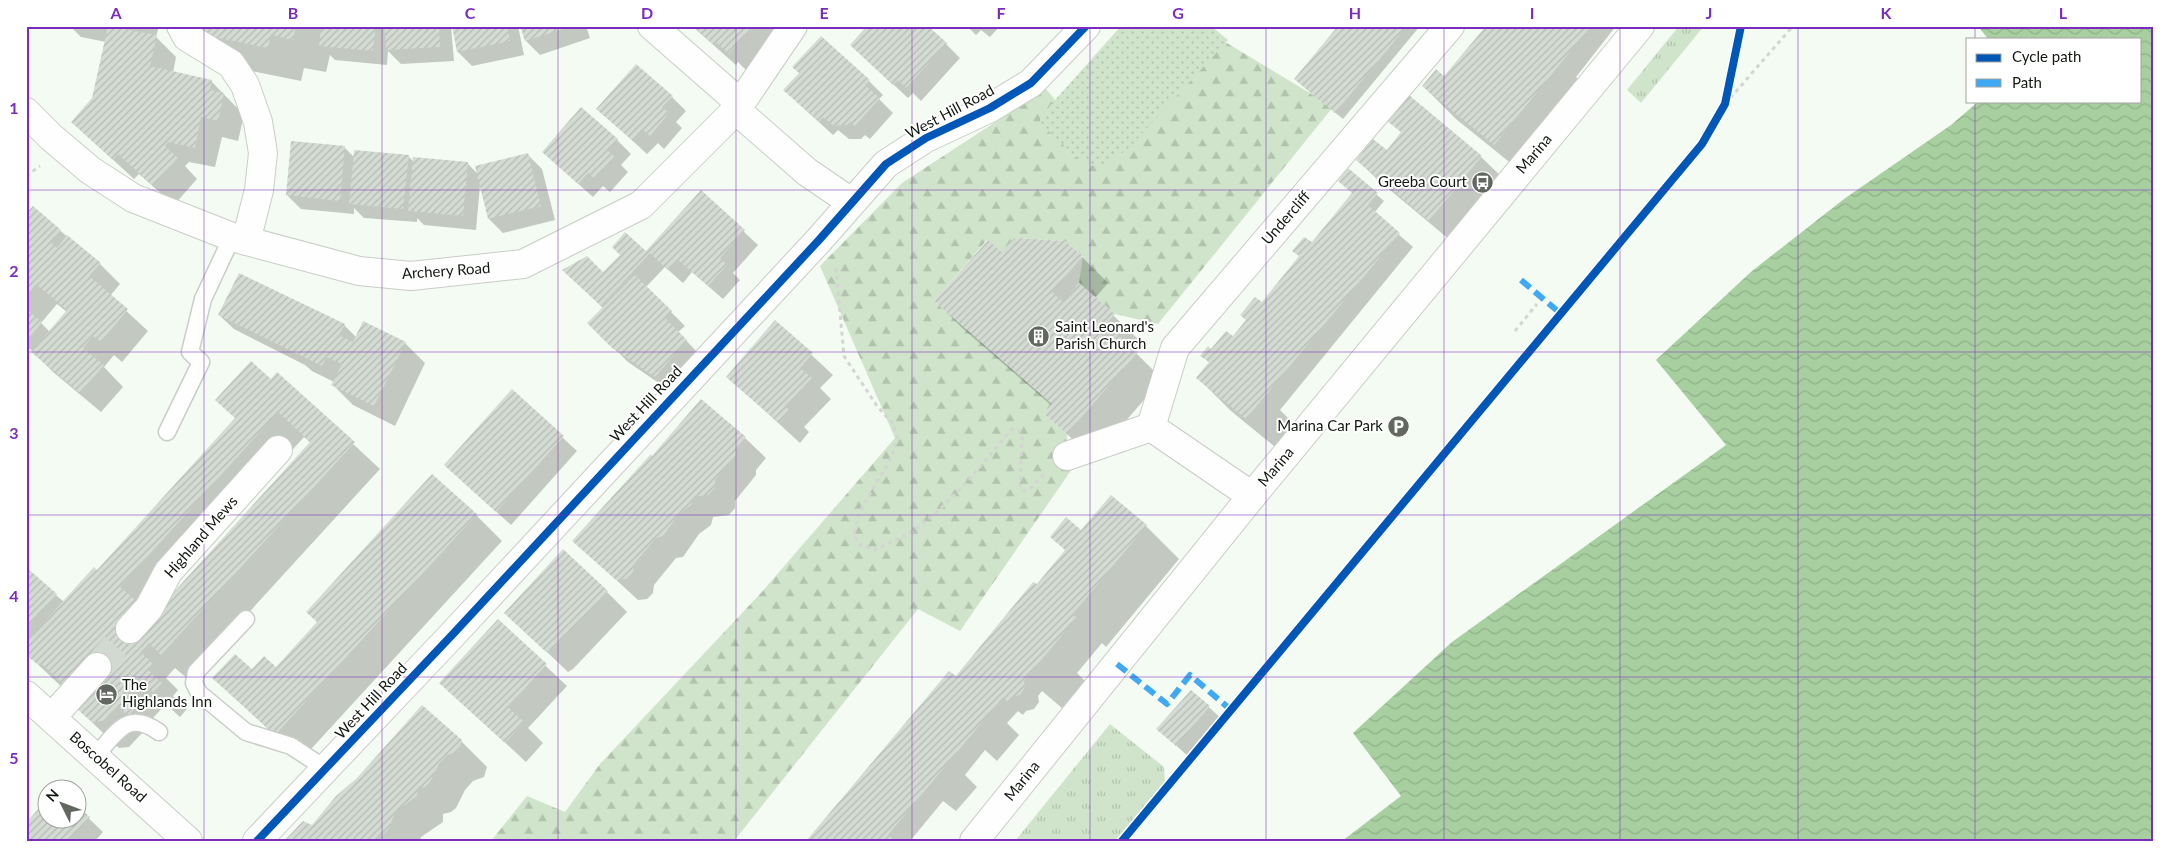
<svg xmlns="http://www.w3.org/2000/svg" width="2179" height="867" font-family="Lato,sans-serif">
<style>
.grass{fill:url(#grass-tufts)}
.forest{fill:url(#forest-firs)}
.park{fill:url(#park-dots)}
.water{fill:url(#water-waves)}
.shadow{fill:#0003;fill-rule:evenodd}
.building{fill:url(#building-hatch);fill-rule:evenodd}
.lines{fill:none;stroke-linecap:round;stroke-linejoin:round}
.street-tunnel{stroke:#d2d9d0;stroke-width:28;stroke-dasharray:28 14;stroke-linecap:butt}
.lane-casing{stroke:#c8cec7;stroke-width:19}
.street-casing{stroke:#c8cec7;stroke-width:30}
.highway-casing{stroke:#c8cec7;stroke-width:30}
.path{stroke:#d3d5d3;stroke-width:3;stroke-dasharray:4 4;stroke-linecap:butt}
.lane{stroke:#fdfefd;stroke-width:16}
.street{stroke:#fdfefd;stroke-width:28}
.highway{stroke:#fdfefd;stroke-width:28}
.quiet{stroke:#3fa9f5;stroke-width:6;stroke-dasharray:12 6;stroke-linecap:butt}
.cycleway-casing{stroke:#fff;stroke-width:11}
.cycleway{stroke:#0057b8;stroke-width:8}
.grid{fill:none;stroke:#7b2cbf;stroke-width:1;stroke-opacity:0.55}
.labels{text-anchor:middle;stroke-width:4;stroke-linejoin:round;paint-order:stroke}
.street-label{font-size:15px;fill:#131811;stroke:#fff}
.poi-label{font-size:15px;fill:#131811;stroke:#fff;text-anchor:end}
.neatline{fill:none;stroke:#7b2cbf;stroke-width:2}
.grid-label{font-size:16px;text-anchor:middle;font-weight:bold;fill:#7b2cbf}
</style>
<defs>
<pattern id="grass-tufts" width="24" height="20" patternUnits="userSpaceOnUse" patternTransform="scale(1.25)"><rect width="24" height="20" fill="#cfe4ca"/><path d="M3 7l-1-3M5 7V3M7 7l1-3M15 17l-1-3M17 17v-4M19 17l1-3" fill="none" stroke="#b1c3ac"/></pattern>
<pattern id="forest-firs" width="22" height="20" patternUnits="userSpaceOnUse" patternTransform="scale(1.25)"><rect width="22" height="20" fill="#cfe4ca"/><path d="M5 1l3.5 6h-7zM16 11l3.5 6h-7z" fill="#b1c3ac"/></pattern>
<pattern id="park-dots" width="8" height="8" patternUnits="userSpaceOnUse" patternTransform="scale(1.25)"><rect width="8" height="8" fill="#cfe4ca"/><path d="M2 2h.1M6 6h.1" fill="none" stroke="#b1c3ac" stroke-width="1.8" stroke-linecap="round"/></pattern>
<pattern id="water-waves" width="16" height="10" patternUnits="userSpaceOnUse" patternTransform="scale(1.25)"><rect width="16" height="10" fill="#a8cfa0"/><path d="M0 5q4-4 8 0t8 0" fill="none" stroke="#90b189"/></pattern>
<pattern id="building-hatch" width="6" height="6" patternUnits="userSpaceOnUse" patternTransform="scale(1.25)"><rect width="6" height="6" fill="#d4dbd3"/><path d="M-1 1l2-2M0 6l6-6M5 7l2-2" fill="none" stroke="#b5bbb4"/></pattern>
</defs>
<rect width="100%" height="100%" fill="#f4fbf2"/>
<!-- grass -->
<g class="grass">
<path d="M1679 26H1704L1641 103 1627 90Z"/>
<path d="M1110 724 1164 767 1165 783 1116 841H1015Z"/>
</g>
<!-- forest -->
<path class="forest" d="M1217 37 1333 107 1158 324 1115 314 1079 283 1083 256 1065 241 1014 238 1002 252 987 240 934 301 1052 404 1044 414 1067 434 1070 472 960 631 918 609 734 841H491L527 796 565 812 600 764 760 594 895 438 820 266 902 183 1046 89 1104 158Z"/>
<!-- park -->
<path class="park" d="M1121 26H1211L1228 40 1128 149 1107 163 1092 166 1078 159 1040 123V117Z"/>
<!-- water -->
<path class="water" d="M1978 26H2153V841H1342L1401 796 1353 733 1452 642 1726 445 1656 360 1752 271 1844 199 1951 125 1979 101H2140V39H1988Z"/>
<!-- shadow -->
<g class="shadow">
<path d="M70 26H159L156 37 176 57 173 73 211 81 244 115 238 141 222 137 215 167 189 162 185 166 197 179 174 205 139 174 134 179 72 122 93 99 106 42 81 37Z"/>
<path d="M206 26H451L454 61 401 64 388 51 387 65 335 60 330 55 326 72 304 68 301 81 237 68 204 35Z"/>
<path d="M453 26H518L524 55 472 66 458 52Z"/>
<path d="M521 26H586L590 38 540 55 526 41Z"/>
<path d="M692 26H794L776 30 765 43 771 50 750 74 738 62 736 65Z"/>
<path d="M967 26H1000L990 37 981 30 976 35Z"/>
<path d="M1340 26H1420L1343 119 1303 86Z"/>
<path d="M1487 26H1616L1576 77 1595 96 1528 177 1456 119 1423 86 1445 78Z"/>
<path d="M946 44 960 58 921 101 913 93 908 98 866 59Z"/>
<path d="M869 81 883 95 879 99 893 113 870 139 865 135 861 139H849L838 130 833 135 799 104Z"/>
<path d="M672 97 686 111 676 122 682 128 664 149 658 143 647 154 598 109Z"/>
<path d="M1409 97 1481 157 1502 177 1450 240 1378 180 1357 160 1387 152 1402 133 1389 121Z"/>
<path d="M617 140 631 154 621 165 628 172 610 192 603 186 593 197 543 152Z"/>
<path d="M344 147 355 158 408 156 414 162 467 163 479 175 528 155 542 169 555 220 503 233 489 219 480 185 476 230 424 225 417 218V222L364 218 354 208V214L301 209 287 195Z"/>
<path d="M1348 170 1384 201 1374 213 1413 247 1280 410 1299 429 1280 451 1231 411 1198 378 1210 363 1202 355 1233 338 1354 193Z"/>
<path d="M701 192 758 245 733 273 740 280 723 299 692 272 683 283 665 267 646 287 685 326 678 332 700 355 669 390 628 362 589 323 603 308 578 284 646 253Z"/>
<path d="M33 208 100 264 120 284 110 296 148 331 122 362 114 355 104 367 123 387 101 412 53 372 26 345V215ZM57 304 67 312 50 332 41 323Z"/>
<path d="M1002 254 1082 257 1108 283 1095 298 1140 341 1132 349 1162 379 1093 459 1046 414 1052 406 961 327 936 301Z"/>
<path d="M219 315 344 325 357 338 405 343 425 363 395 426 353 405 333 385 334 382 312 371 305 365 234 329Z"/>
<path d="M775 321 833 375 820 388 831 399 804 427 809 432 800 443 728 377Z"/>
<path d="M278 374 380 469 188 679 175 668 166 678 178 690 173 696 187 709 180 717 166 704 152 719 164 731 155 741 144 731 129 747 119 748 78 709 64 689 29 656H26V569L64 602 97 571ZM304 437 311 443 152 617 146 612Z"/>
<path d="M512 391 577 451 511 525 460 479Z"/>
<path d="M702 401 745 438 766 458 756 470V475L735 501V508L729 515 713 517 711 525 699 534 683 557 676 558 654 585 653 593 647 599 638 600 574 541 653 458Z"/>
<path d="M476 515 502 541 301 760 214 678 276 669Z"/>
<path d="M1146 526 1179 559 1106 647 1102 643 1077 673 1085 681 1062 708 1042 691 1038 696 1039 702 1034 709 1026 711 1023 715 1018 711 1007 723 1019 735 997 761 985 750 965 775 977 787 956 811 943 801 910 841H808L962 683 1042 590 1082 532Z"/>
<path d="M607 592 627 612 573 669 568 672 527 633Z"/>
<path d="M498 621 567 686 528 728 543 743 526 762 441 683Z"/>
<path d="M1191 691 1224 721 1191 759 1158 729Z"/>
<path d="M461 741 487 767 484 777 473 781 465 790 456 808 451 812 443 814V822L421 837 420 841H285Z"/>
<path d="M78 808 103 832 95 841H26L48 820 53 822 56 820H78Z"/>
</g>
<!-- building -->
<g class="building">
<path d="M108 26 157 35 150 66 212 80 210 90 224 93 218 121 201 117 195 148 168 142 165 146 178 158 153 186 118 154 113 160 71 122 92 98Z"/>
<path d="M204 26H296L293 40 271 35 268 48 203 35Z"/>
<path d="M321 26H376L373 51 319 46Z"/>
<path d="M384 26H439L440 47 386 50Z"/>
<path d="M452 26H507L510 41 457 52Z"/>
<path d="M520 26H570V27L525 41Z"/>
<path d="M693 26H749L751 28 729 54 717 43 714 45Z"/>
<path d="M867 26H928L947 43 906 88 898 80 893 85 850 45Z"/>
<path d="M1338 26H1407L1335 113 1294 79Z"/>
<path d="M1486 26H1591L1494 145 1422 86 1436 69 1444 76Z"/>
<path d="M821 36 870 80 865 85 880 98 855 126 850 122 847 125 834 126 823 117 819 122 783 90 799 73 792 67Z"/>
<path d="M636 64 673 96 662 107 669 113 659 125 650 136 643 130 633 141 596 109Z"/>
<path d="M1409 95 1482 156 1429 221 1356 160 1373 139 1387 150 1401 132 1387 121Z"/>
<path d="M581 107 618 139 608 151 615 157 595 179 588 173 578 184 542 152Z"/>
<path d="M291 141 345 146 340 201 286 195Z"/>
<path d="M354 150 409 155 403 209 349 204Z"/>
<path d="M528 153 541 206 488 219 475 166Z"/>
<path d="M413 157 468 162 463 216 408 211Z"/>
<path d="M1348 168 1378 193 1368 205 1400 233 1246 419 1196 378 1209 362 1200 356 1208 346 1211 349 1226 331 1233 336 1246 320 1240 315 1255 297 1262 302 1299 256 1292 251 1304 237 1312 242 1352 193 1338 181Z"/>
<path d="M701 190 745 230 720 258 727 265 708 286 677 259 668 270 650 253 601 306 562 270 587 256 603 272 620 255 612 247 625 232 646 251Z"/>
<path d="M33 206 61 230 51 243 57 248 67 235 101 263 89 276 128 309 101 342 93 336 83 348 104 365 80 393 31 352 67 310 36 284 26 296V213Z"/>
<path d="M1014 238 1065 241 1083 256 1052 292 1063 302 1079 283 1115 314 1099 333 1107 340 1114 332 1138 352 1067 434 1044 414 1052 404 934 301 988 240 1002 252Z"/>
<path d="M239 273 345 324 339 335 353 342 363 321 406 342 374 406 331 385 342 364 326 357 322 366 218 315Z"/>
<path d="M635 275 672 311 665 318 687 340 655 377 612 348 587 323Z"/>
<path d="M26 309 42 322 26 342Z"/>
<path d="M775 320 813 353 800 368 812 378 785 406 790 411 779 423 726 377Z"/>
<path d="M251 361 271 379 277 372 355 442 161 655 149 643 141 652 153 664 148 670 162 683 153 692 140 680 127 693 139 704 128 716 118 706 103 721 92 722 77 709 72 683 63 684 43 665 37 664 26 655V642L94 567 97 570 235 418 215 400ZM278 412 310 442 153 615 120 587Z"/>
<path d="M512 389 564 436 496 512 444 465Z"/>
<path d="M701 399 746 437 736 449V455L715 480V488L708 495 693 497 691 505 679 514 663 536 656 538 634 564 633 572 626 579 616 580 572 541 651 454 652 456Z"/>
<path d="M432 474 477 514 275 735 212 678 235 654 252 669 264 656 276 667 317 622 306 612Z"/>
<path d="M1111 495 1147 525 1072 615 1077 617 1024 681 1025 687 1020 695 1012 697 1008 702 1003 697 888 835 892 838 890 841H806L949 671 956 676 1033 582 1037 584 1065 550 1050 537 1066 517 1081 530Z"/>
<path d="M563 549 608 591 553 649 546 652 504 613Z"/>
<path d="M26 567 57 594 26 629Z"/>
<path d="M498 619 547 664 508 707 524 722 505 743 439 683Z"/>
<path d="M1191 690 1210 706 1176 746 1156 729Z"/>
<path d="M422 705 462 740 458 752 447 755 439 764 430 782 425 787 418 788 417 796 395 812 389 829 375 841H284L303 821 312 825 336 796 357 778Z"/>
<path d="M78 806 90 817 68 841H26V823L39 808 48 815V820H78Z"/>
</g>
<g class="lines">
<!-- street-tunnel -->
<path class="street-tunnel" d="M97 667 130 629"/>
<defs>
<g id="lane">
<path d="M167 432 201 362 190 352 203 299 232 237"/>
<path d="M246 619 196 672 194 683 199 693 246 732 291 746 326 769"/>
<path d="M96 755C117 733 127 709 159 732"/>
</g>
<g id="street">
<path d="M181 26 187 37 231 64 245 85 258 122 263 153 259 190 246 241"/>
<path d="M652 26 740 103"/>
<path d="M736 110 807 172 851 202"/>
<path d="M26 112 51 137 90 170 133 198 232 237 359 271 411 276 523 264 641 205 736 110 793 26"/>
<path d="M1151 427 1175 348 1450 26"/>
<path d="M1067 456 1151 427 1252 496"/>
<path d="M130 629 149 608 168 572 278 450"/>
<path d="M26 695 188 841"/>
<path d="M52 717 97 667"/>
<path d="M257 841 453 634 819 240 886 164 926 138 990 108 1031 83 1086 26"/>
</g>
<path id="highway" d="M974 841 1252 496 1640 26"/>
</defs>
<!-- lane casing -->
<use href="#lane" class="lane-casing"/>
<!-- street casing -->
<use href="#street" class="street-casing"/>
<!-- highway casing -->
<use href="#highway" class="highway-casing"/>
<!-- path -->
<g class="path">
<path d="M1725 104 1793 26"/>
<path d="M26 176 40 166"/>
<path d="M836 268 844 356 877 406 893 424 897 438 892 456 859 513 854 535 859 544 875 550 914 531 942 507 967 482 1012 429 1018 430 1022 435 1020 486 1022 491 1029 490 1044 474"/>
<path d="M1515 331 1537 304"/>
</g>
<!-- lane -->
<use href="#lane" class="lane"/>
<!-- street -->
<use href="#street" class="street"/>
<!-- highway -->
<use href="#highway" class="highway"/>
<!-- quiet -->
<g class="quiet">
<path d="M1521 280 1561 314"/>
<path d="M1117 664 1167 704 1190 675 1231 710"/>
</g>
<defs>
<g id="cycleway">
<path d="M257 841 453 634 819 240 886 164 926 138 990 108 1031 83 1086 26"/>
<path d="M1122 841 1702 144 1725 104 1741 26"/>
</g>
</defs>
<!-- cycleway casing -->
<use href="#cycleway" class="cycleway-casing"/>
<!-- cycleway -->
<use href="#cycleway" class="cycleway"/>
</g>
<!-- grid -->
<path class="grid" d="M204 26V841M382 26V841M558 26V841M736 26V841M912 26V841M1090 26V841M1266 26V841M1444 26V841M1620 26V841M1798 26V841M1975 26V39M1975 101V841M26 190H2153M26 352H2153M26 515H2153M26 677H2153"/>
<!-- icons -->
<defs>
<symbol id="bus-disc" viewBox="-11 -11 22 22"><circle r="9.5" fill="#626760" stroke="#fff"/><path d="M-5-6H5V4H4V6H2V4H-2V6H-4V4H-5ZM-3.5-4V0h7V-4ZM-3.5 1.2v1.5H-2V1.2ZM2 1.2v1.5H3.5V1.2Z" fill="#fff"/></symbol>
<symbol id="building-disc" viewBox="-11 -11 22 22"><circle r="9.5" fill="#626760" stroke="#fff"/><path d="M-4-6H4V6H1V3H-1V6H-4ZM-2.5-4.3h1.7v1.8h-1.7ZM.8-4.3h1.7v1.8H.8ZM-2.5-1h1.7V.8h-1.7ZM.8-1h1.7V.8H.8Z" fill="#fff"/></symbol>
<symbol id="parking-disc" viewBox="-11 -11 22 22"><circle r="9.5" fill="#626760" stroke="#fff"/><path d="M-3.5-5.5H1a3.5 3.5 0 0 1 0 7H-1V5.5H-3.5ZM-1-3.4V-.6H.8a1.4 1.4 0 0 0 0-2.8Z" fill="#fff"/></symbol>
<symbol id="hotel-disc" viewBox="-11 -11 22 22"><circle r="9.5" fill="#626760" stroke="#fff"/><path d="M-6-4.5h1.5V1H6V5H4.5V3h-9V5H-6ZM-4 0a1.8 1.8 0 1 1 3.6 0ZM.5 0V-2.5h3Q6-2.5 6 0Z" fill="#fff"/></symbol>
</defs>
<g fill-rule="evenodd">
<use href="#bus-disc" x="1470" y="170" width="25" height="25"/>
<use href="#building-disc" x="1026" y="324" width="25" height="25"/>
<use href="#parking-disc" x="1386" y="414" width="25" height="25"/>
<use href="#hotel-disc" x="94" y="682" width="25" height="25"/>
</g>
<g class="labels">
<!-- street labels -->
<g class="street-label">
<text transform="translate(950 112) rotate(-28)" y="5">West Hill Road</text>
<text transform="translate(1534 154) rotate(-50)" y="5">Marina</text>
<text transform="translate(1286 218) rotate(-49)" y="5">Undercliff</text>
<text transform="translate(446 271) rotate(-4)" y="5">Archery Road</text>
<text transform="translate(646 404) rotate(-47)" y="5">West Hill Road</text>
<text transform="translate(1276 467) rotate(-50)" y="5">Marina</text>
<text transform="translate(201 537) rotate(-49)" y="5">Highland Mews</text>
<text transform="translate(371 701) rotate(-47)" y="5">West Hill Road</text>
<text transform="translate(108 767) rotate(42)" y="5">Boscobel Road</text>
<text transform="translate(1022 781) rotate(-51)" y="5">Marina</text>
</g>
<!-- poi labels -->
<g class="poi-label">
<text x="1467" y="187">Greeba Court</text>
<text x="1055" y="332" text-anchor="start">Saint Leonard's<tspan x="1055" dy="17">Parish Church</tspan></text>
<text x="1383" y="431">Marina Car Park</text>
<text x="122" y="690" text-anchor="start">The<tspan x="122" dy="17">Highlands Inn</tspan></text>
</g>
</g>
<!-- border -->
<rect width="2179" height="867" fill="none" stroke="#ffffff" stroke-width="55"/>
<!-- legend -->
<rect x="1966" y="38" width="175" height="65" fill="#ffffff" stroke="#a1a3a0"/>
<rect x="1976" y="54" width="25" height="8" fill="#0057b8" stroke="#a1a3a0"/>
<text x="2012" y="62" font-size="15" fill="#131811">Cycle path</text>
<rect x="1976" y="79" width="25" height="8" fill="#3fa9f5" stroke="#a1a3a0"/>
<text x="2012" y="88" font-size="15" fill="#131811">Path</text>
<!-- north arrow -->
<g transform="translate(62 804) rotate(312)"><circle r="24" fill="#ffffff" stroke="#a1a3a0"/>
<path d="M0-4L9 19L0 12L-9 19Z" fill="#626760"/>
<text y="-8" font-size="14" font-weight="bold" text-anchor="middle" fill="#131811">N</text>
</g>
<rect x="28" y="28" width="2124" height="812" class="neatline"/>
<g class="grid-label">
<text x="116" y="19">A</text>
<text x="293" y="19">B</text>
<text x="470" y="19">C</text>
<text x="647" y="19">D</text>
<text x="824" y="19">E</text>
<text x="1001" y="19">F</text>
<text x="1178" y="19">G</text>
<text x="1355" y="19">H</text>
<text x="1532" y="19">I</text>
<text x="1709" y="19">J</text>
<text x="1886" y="19">K</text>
<text x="2063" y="19">L</text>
<text x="14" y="114">1</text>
<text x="14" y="277">2</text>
<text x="14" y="439">3</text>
<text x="14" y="602">4</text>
<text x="14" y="764">5</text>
</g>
</svg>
